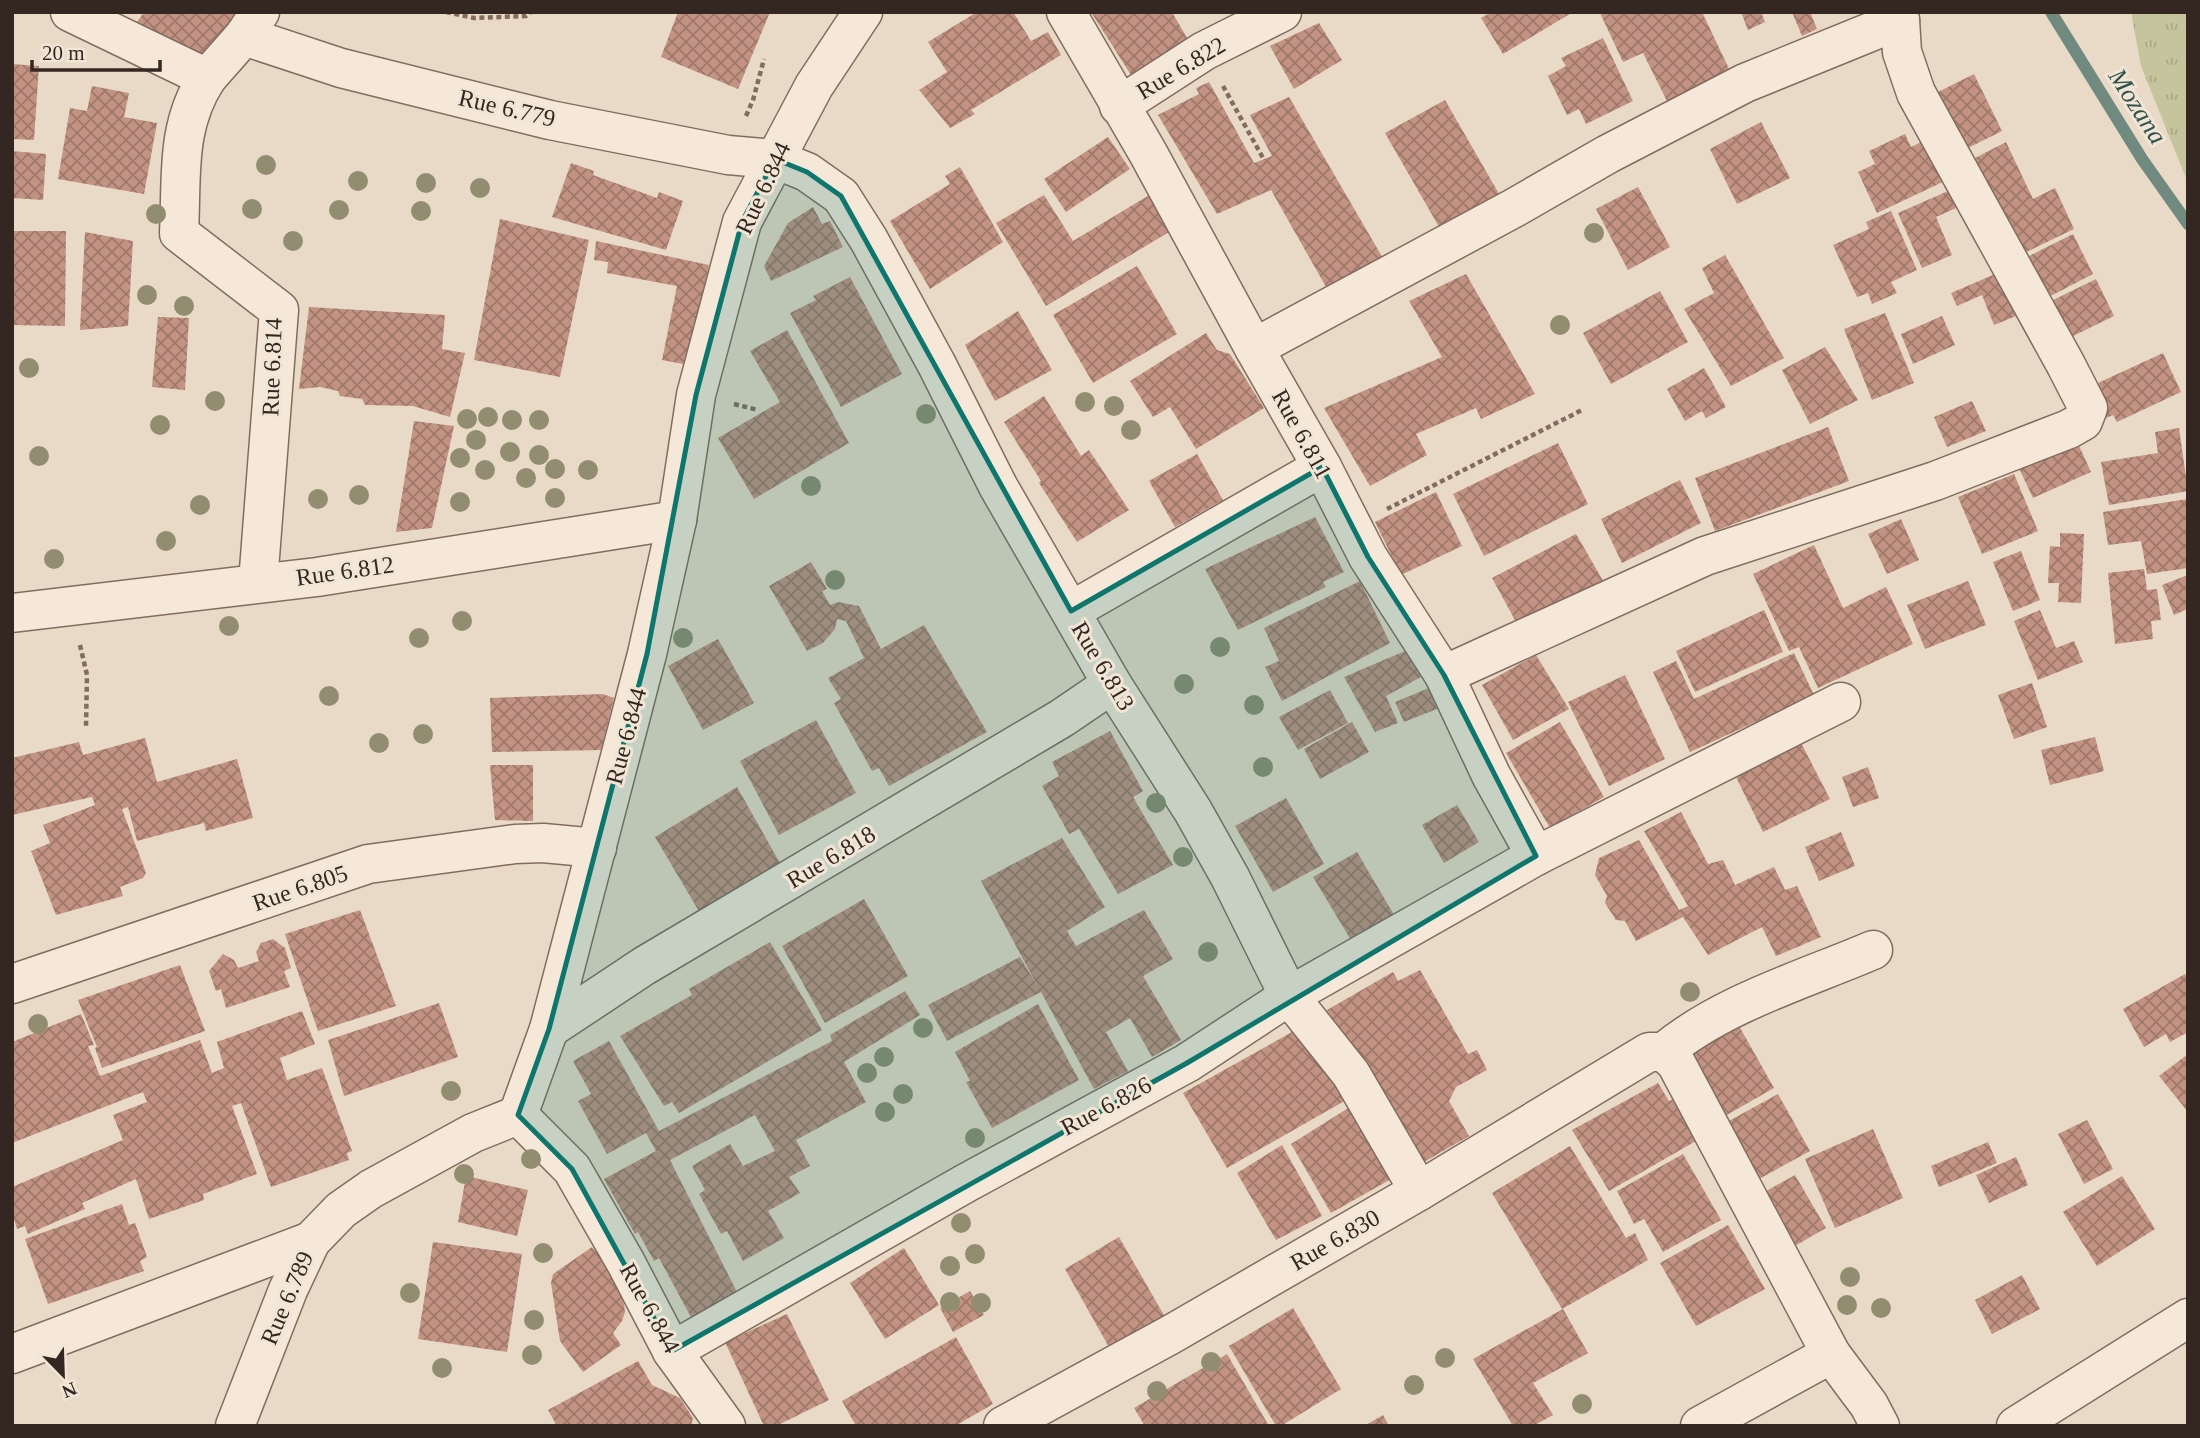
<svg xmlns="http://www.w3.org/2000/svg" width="2200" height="1438" font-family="Georgia,serif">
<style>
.grass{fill:url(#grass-tufts)}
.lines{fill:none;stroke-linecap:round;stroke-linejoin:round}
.stream{stroke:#708a80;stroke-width:12}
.building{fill:url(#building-cross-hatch)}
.minor-casing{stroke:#826c5f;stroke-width:41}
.path{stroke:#826c5f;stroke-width:4.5;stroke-dasharray:5 3.5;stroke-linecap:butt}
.minor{stroke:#f5e8d9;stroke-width:38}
.tree{fill:#928d71}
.marked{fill:#0f766e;fill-opacity:0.2;stroke:#0f766e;stroke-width:5;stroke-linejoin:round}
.labels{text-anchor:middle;stroke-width:6;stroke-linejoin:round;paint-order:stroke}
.street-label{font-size:24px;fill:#342721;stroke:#f1e5d6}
.water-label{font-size:26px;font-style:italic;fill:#32524b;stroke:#f1e5d6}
</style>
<defs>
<pattern id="grass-tufts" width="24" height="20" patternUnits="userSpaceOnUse" patternTransform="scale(1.75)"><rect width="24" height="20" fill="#c6c49c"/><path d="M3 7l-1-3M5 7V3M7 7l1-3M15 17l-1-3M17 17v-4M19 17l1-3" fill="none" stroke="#aba886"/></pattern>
<pattern id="building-cross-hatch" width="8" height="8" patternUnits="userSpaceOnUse" patternTransform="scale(1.75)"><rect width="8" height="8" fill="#c29382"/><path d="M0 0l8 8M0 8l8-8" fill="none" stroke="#9e786a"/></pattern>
</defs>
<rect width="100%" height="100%" fill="#e9dac7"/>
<!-- grass -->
<path class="grass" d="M2131 12H2188V183L2141 66Z"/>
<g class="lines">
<!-- stream -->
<path class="stream" d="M2051 12 2142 159 2188 224"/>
</g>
<!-- building -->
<g class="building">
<path d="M144 12H248L204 72 137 22Z"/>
<path d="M678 12H770L738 89 661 57Z"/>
<path d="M977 12H1013L1031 41 1048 32 1061 55 971 110 975 114 950 128 919 90 947 72 928 42Z"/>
<path d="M1091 12H1172L1190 43 1138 86Z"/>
<path d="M1491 12H1573L1503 54 1481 18Z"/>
<path d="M1702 12 1732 75 1669 105 1643 53 1623 62 1600 13Z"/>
<path d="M1741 12H1761L1765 22 1748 30Z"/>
<path d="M1792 12H1810L1817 29 1802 36Z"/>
<path d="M1319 23 1342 60 1294 89 1270 46Z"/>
<path d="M1603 38 1633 101 1586 124 1579 109 1567 115 1548 76 1566 66 1561 58Z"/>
<path d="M12 64 39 66 34 140 12 139Z"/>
<path d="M1974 74 2002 131 1958 153 1930 96Z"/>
<path d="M1209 82 1254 163 1272 156 1250 115 1289 97 1391 272 1334 301 1271 190 1217 214 1158 115 1199 94 1196 88Z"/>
<path d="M92 86 129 93 124 117 157 123 144 194 58 179 70 108 87 111Z"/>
<path d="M1445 100 1506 206 1446 239 1385 133Z"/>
<path d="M1761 122 1790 178 1737 204 1710 149Z"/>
<path d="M1905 134 1911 147 1927 139 1947 180 1877 213 1858 172 1875 164 1869 151Z"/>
<path d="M1108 137 1130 169 1066 212 1044 179Z"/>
<path d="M2006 142 2033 199 2055 188 2074 229 2012 259 2002 214 1975 158Z"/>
<path d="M12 151 46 154 43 200 12 198Z"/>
<path d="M571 163 594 171 593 175 657 198 659 192 683 201 666 250 552 217Z"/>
<path d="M960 167 1003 242 930 289 890 221 950 184 945 176Z"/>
<path d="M1638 187 1670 247 1628 270 1596 209Z"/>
<path d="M1156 191 1179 226 1046 306 996 223 1044 195 1073 241Z"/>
<path d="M1948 191 1956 208 1936 217 1952 255 1922 268 1898 213Z"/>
<path d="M813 207 822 224 830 221 843 247 771 281 764 266 788 223Z"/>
<path d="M1891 211 1917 270 1891 282 1897 293 1872 304 1868 293 1857 297 1833 245 1869 229 1866 222Z"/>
<path d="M500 219 589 240 560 377 474 360Z"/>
<path d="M12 231H66L65 326 12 325Z"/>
<path d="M85 232 133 241 128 326 80 330Z"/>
<path d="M2073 234 2093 274 2041 301 2021 260Z"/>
<path d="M596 241 709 265 688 365 662 360 677 286 607 273 608 262 594 260Z"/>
<path d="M1725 255 1784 358 1731 386 1684 309 1714 293 1702 268Z"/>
<path d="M1137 266 1177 334 1093 383 1053 315Z"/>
<path d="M2002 271 2021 314 1994 325 1982 295 1957 306 1951 293Z"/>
<path d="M1466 274 1535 394 1481 419 1476 408 1416 434 1427 455 1370 486 1324 408 1442 357 1409 301Z"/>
<path d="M850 277 902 374 841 407 790 313 816 300 813 296Z"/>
<path d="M2096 279 2114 316 2065 340 2047 303Z"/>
<path d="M1660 291 1688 342 1611 384 1583 333Z"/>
<path d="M309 307 445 315 442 349 465 353 450 417 413 406 365 405 362 399 340 396 338 391 320 387 299 389Z"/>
<path d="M1018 311 1052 370 995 401 965 345Z"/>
<path d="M1885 313 1914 383 1872 400 1844 329Z"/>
<path d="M1942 316 1955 345 1913 364 1901 334Z"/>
<path d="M158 317 189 318 185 390 152 387Z"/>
<path d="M787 330 849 443 754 499 718 438 780 402 750 351Z"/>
<path d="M1206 333 1217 350 1230 354 1264 408 1196 449 1170 407 1153 417 1130 381Z"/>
<path d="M1825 347 1858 400 1810 424 1782 370Z"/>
<path d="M2163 353 2181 392 2117 422 2113 415 2104 419 2094 397 2103 394 2098 383Z"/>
<path d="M1704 368 1726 407 1706 418 1702 411 1685 421 1667 389Z"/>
<path d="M1044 396 1081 456 1089 450 1129 510 1077 542 1039 483 1041 481 1004 422Z"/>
<path d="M1972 401 1986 431 1947 447 1934 417Z"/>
<path d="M414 421 454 426 432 528 396 532Z"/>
<path d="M1828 427 1849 481 1715 531 1695 478Z"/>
<path d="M2179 428 2188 491 2109 505 2101 462 2158 453 2155 432Z"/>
<path d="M2075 437 2091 472 2033 498 2017 464Z"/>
<path d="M1558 443 1588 504 1484 556 1453 494Z"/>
<path d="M1197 454 1223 500 1175 527 1149 481Z"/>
<path d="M2014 474 2038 531 1982 554 1958 497Z"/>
<path d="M1680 480 1701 523 1622 563 1601 519Z"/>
<path d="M1436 492 1462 546 1401 575 1375 522Z"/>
<path d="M2188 499V568L2147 574 2141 541 2108 545 2103 512Z"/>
<path d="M1315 517 1344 572 1323 582 1326 587 1238 630 1205 569Z"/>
<path d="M1901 519 1919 560 1887 574 1868 534Z"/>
<path d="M2060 533 2084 534 2081 603 2058 602 2059 583H2048L2050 546 2060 547Z"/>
<path d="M1576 534 1605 584 1521 631 1492 578Z"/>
<path d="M1814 545 1843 608 1886 587 1913 644 1818 688 1799 647 1789 651 1753 574Z"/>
<path d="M2021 551 2040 600 2013 611 1993 562Z"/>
<path d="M811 562 827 589 822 591 830 605 838 602 859 606 881 649 924 625 987 732 889 786 879 768 872 771 834 703 841 699 828 678 864 658 846 621 837 619 835 629 823 643 807 651 769 586Z"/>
<path d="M2144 569 2147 590 2157 589 2161 620 2151 621 2153 639 2115 644 2108 573Z"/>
<path d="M2188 575V609L2174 615 2162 585Z"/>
<path d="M1360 581 1390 643 1282 701 1265 667 1279 661 1264 628Z"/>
<path d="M1968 581 1986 625 1925 649 1907 605Z"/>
<path d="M1764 610 1783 652 1695 692 1676 651Z"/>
<path d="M2040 610 2056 648 2074 641 2083 662 2038 680 2014 621Z"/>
<path d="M718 639 754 703 703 730 668 666Z"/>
<path d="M1405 651 1421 677 1386 696 1398 723 1375 732 1344 677Z"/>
<path d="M1794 653 1814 695 1690 752 1653 672 1676 661 1694 699Z"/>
<path d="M1536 655 1569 709 1513 740 1482 685Z"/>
<path d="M1625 675 1665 759 1609 786 1568 702Z"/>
<path d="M2032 683 2047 727 2014 739 1998 695Z"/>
<path d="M1429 688 1437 709 1404 722 1395 702Z"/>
<path d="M1330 690 1348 723 1298 750 1279 717Z"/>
<path d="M603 694 614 698 601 750 492 752 490 698Z"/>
<path d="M816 720 856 793 779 835 740 761Z"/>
<path d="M1352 722 1369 752 1320 779 1304 749Z"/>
<path d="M1560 722 1604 797 1550 828 1506 753Z"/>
<path d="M1110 731 1143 791 1133 797 1173 865 1118 894 1079 829 1069 834 1042 786 1059 776 1052 762Z"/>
<path d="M1798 737 1830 799 1763 832 1733 771Z"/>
<path d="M2095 737 2104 771 2050 785 2041 750Z"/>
<path d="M145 738 157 782 237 759 253 818 206 831 204 823 137 841 128 807 122 809 146 873 143 878 120 887 123 896 56 915 31 851 50 843 43 825 95 805 92 797 12 815V758L79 742 83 755Z"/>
<path d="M490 765H533V821L495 820Z"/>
<path d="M1868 767 1879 798 1853 807 1842 777Z"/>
<path d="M737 787 781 865 700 913 655 837Z"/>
<path d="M1286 798 1324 864 1273 892 1235 826Z"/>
<path d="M1457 805 1479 842 1444 863 1422 825Z"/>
<path d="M1681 812 1708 864 1723 860 1735 885 1774 867 1785 890 1797 886 1821 937 1776 956 1762 927 1708 955 1683 917 1636 941 1625 921 1616 920 1605 903 1607 896 1595 875 1599 858 1639 840 1679 910 1688 906 1644 831Z"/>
<path d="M1841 832 1855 866 1819 881 1805 847Z"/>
<path d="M1062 838 1105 907 1067 931 1076 946 1144 910 1173 959 1143 976 1181 1040 1152 1057 1130 1018 1106 1032 1128 1071 1094 1089 1041 992 947 1041 928 1005 1020 957 1038 987 981 881Z"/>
<path d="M1357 852 1400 925 1357 950 1313 877Z"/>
<path d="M864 899 908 976 825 1023 782 946Z"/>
<path d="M360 910 396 1006 318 1031 285 934Z"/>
<path d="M273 939 285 948 291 968 284 971 290 987 226 1008 221 989 216 991 209 971 223 954 234 960 238 968 259 961 256 952 261 943Z"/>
<path d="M770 942 822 1030 679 1113 672 1102 664 1106 620 1036 692 995 689 989Z"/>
<path d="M180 965 205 1031 102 1068 95 1048 97 1047 78 1000Z"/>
<path d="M1420 970 1468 1054 1477 1050 1487 1070 1456 1087 1449 1101 1469 1136 1417 1166 1327 1010 1393 972 1398 981Z"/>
<path d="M2185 974 2188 980V1032L2170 1042 2166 1034 2144 1047 2123 1009Z"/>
<path d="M905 991 920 1015 844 1062 866 1102 796 1140 810 1166 789 1177 800 1193 768 1211 784 1238 743 1261 727 1231 721 1234 699 1194 705 1190 692 1166 697 1163 730 1144 743 1166 775 1151 755 1115 670 1160 738 1294 692 1319 659 1258 654 1261 638 1232 635 1234 604 1179 656 1151 646 1133 607 1154 578 1101 591 1094 573 1061 609 1041 659 1131 832 1041 830 1035Z"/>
<path d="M439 1003 458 1057 344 1096 328 1040Z"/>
<path d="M1038 1004 1079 1080 992 1128 966 1082 970 1081 955 1052Z"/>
<path d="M302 1011 315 1044 280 1058 287 1080 322 1068 352 1151 347 1153 349 1160 271 1187 241 1103 232 1106 257 1174 203 1194 204 1200 149 1219 136 1179 82 1203 85 1209 28 1234 25 1226 17 1229 12 1213V1187L123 1140 113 1115 147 1102 143 1092 12 1143V1042L81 1014 94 1045 88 1046 100 1076 200 1040 212 1073 224 1068 217 1042Z"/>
<path d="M1734 1017 1774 1088 1718 1120 1678 1049Z"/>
<path d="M1310 1022 1355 1095 1227 1168 1183 1093Z"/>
<path d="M2188 1054V1112L2159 1076Z"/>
<path d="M1658 1083 1669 1101 1678 1097 1703 1137 1609 1191 1572 1130Z"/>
<path d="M1778 1094 1810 1151 1759 1179 1727 1122Z"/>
<path d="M1353 1105 1393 1178 1331 1213 1291 1144Z"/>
<path d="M2087 1120 2113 1169 2084 1184 2058 1134Z"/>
<path d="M1873 1129 1903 1198 1835 1228 1805 1159Z"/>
<path d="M1988 1142 1997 1163 1939 1187 1931 1166Z"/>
<path d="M1282 1145 1322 1216 1276 1240 1237 1173Z"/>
<path d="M1570 1146 1626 1238 1635 1233 1648 1260 1562 1309 1492 1193Z"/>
<path d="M1683 1154 1721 1220 1663 1252 1644 1219 1634 1224 1617 1191Z"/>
<path d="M2016 1157 2028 1185 1989 1203 1976 1175Z"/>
<path d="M1795 1175 1826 1228 1781 1254 1750 1200Z"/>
<path d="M466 1176 528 1190 517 1236 458 1222Z"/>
<path d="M2122 1176 2155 1229 2097 1266 2063 1212Z"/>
<path d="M122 1204 129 1225 135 1223 147 1257 140 1261 144 1271 48 1304 25 1239Z"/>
<path d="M1728 1225 1765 1289 1696 1326 1660 1263Z"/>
<path d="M1119 1237 1165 1317 1110 1349 1065 1269Z"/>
<path d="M433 1242 522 1254 507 1352 418 1339Z"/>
<path d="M592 1247 621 1282 625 1312 622 1321 613 1333 621 1345 583 1372 560 1341 551 1283 553 1274Z"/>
<path d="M904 1248 939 1305 885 1339 850 1283Z"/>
<path d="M2022 1275 2040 1309 1992 1334 1975 1300Z"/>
<path d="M970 1291 984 1315 953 1332 940 1308Z"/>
<path d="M1293 1308 1341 1389 1281 1426H1276L1229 1346Z"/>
<path d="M1563 1309 1588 1353 1533 1383 1553 1415 1533 1426H1513L1473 1359Z"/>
<path d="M787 1314 829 1400 776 1426H764L725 1342Z"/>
<path d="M956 1337 993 1404 955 1426H856L842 1401Z"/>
<path d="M1227 1354 1269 1426H1145L1134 1408Z"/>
<path d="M638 1361 652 1385 680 1398 693 1418 691 1426H557L548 1410Z"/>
<path d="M1383 1415 1389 1426H1364Z"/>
</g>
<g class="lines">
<defs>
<g id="minor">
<path d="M70 12 207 78 244 36 260 12"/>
<path d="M1066 12 1148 153 1254 348 1322 467 1368 557 1444 675 1491 775 1536 856"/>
<path d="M244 36 341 68 550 120 728 155 775 159 807 172 841 196 869 240 937 365 998 486 1112 684 1193 811 1230 877 1289 996 1351 1074 1419 1191"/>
<path d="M207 78C175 127 182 178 179 233L279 310 258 583"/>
<path d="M1119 106 1204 51 1282 12"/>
<path d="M1254 348 1514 208 1608 154 1745 83 1900 20"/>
<path d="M1071 611 1322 467"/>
<path d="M12 613 317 577 677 520"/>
<path d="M1444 675 1705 556 1935 481 2069 429 2083 421 2088 408 2066 365 1916 93 1902 52 1900 20 1896 12"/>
<path d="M12 984 368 864 515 844 543 843 597 848"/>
<path d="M549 1029 644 966 1062 718 1112 684"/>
<path d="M1664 1052 1676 1063 1831 1354 1869 1405 1880 1426"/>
<path d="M1664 1052C1721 1004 1805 979 1873 950"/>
<path d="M672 1351 966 1183 1187 1063 1289 996 1536 856 1841 702"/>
<path d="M12 1354 311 1241"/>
<path d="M235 1426 288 1290 311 1241 341 1210 371 1189 473 1133 518 1115"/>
<path d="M726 1426 672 1351 626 1263 572 1169 518 1115 549 1029 647 654 677 520 696 395 742 222 814 86 863 12"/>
<path d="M1003 1426 1170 1335 1419 1191 1649 1052H1664"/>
<path d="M1700 1426 1831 1354"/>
<path d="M2016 1426 2188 1318"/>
</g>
</defs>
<!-- minor casing -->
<use href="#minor" class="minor-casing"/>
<!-- path -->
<g class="path">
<path d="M446 12 474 18 526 16 531 12"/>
<path d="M1223 86 1263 158"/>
<path d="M746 116 753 100 764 59"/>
<path d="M734 404 758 410"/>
<path d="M1387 509 1582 410"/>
<path d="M80 645 87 675 86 726"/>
</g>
<!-- minor -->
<use href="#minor" class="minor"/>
</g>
<!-- trees -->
<g class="tree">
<circle cx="266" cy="165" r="10"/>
<circle cx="358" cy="181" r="10"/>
<circle cx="426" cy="183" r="10"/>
<circle cx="480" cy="188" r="10"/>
<circle cx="252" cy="209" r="10"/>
<circle cx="339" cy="210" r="10"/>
<circle cx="421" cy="211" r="10"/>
<circle cx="156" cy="214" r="10"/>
<circle cx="1594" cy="233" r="10"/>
<circle cx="293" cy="241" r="10"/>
<circle cx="147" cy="295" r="10"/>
<circle cx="184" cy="306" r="10"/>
<circle cx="1560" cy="325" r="10"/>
<circle cx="29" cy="368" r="10"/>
<circle cx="215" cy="401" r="10"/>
<circle cx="1085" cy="402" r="10"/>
<circle cx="1114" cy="406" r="10"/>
<circle cx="926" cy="414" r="10"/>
<circle cx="488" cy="417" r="10"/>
<circle cx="467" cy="419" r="10"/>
<circle cx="512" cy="420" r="10"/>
<circle cx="539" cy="420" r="10"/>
<circle cx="160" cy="425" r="10"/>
<circle cx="1131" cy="430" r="10"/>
<circle cx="476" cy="440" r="10"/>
<circle cx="510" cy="452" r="10"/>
<circle cx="539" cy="455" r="10"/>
<circle cx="39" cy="456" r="10"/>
<circle cx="460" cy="458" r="10"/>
<circle cx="555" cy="469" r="10"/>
<circle cx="485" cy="470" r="10"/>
<circle cx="588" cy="470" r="10"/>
<circle cx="526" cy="478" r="10"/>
<circle cx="811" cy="486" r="10"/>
<circle cx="359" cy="495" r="10"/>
<circle cx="555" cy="498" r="10"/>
<circle cx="318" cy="499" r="10"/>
<circle cx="460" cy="502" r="10"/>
<circle cx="200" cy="505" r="10"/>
<circle cx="166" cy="541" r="10"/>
<circle cx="54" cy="559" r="10"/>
<circle cx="835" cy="580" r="10"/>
<circle cx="462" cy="621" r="10"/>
<circle cx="229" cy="626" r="10"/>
<circle cx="419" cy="638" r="10"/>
<circle cx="683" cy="638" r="10"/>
<circle cx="1220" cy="647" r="10"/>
<circle cx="1184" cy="684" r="10"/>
<circle cx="329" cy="696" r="10"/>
<circle cx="1254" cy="705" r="10"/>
<circle cx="423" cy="734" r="10"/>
<circle cx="379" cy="743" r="10"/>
<circle cx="1263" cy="767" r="10"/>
<circle cx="1156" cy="803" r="10"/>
<circle cx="1183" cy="857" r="10"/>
<circle cx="1208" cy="952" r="10"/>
<circle cx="1690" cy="992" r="10"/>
<circle cx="38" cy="1024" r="10"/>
<circle cx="923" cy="1028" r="10"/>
<circle cx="884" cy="1057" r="10"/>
<circle cx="867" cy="1073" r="10"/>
<circle cx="451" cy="1091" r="10"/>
<circle cx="903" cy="1094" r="10"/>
<circle cx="885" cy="1112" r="10"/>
<circle cx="975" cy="1138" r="10"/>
<circle cx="531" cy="1159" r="10"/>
<circle cx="464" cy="1174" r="10"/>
<circle cx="961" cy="1223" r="10"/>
<circle cx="543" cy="1253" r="10"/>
<circle cx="975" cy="1254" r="10"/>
<circle cx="950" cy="1266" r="10"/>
<circle cx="1850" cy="1277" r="10"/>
<circle cx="410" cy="1293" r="10"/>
<circle cx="950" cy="1302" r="10"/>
<circle cx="981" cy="1303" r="10"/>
<circle cx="1847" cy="1305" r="10"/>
<circle cx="1881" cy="1308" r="10"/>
<circle cx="534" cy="1320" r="10"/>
<circle cx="532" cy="1355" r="10"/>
<circle cx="1445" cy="1358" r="10"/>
<circle cx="1211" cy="1362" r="10"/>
<circle cx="442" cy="1368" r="10"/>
<circle cx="1414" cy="1385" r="10"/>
<circle cx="1157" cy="1391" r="10"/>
<circle cx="1582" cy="1404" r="10"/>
</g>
<!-- marked area -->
<path class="marked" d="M775 159 807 172 841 196 1071 611 1322 467 1368 557 1444 675 1536 856 1187 1063 672 1351 572 1169 518 1115 549 1029 647 654 696 395 742 222Z"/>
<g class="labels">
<!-- street labels -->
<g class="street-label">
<text transform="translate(1181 68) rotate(-31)" y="8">Rue 6.822</text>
<text transform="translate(507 108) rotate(13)" y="8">Rue 6.779</text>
<text transform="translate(763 188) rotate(-65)" y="8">Rue 6.844</text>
<text transform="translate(272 367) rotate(-88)" y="8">Rue 6.814</text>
<text transform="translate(1302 434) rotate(61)" y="8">Rue 6.811</text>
<text transform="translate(345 571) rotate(-8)" y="8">Rue 6.812</text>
<text transform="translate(1103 666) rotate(59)" y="8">Rue 6.813</text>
<text transform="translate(626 736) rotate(-75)" y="8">Rue 6.844</text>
<text transform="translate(831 857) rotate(-31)" y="8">Rue 6.818</text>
<text transform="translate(300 888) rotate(-19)" y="8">Rue 6.805</text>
<text transform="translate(1106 1106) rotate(-28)" y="8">Rue 6.826</text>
<text transform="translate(1335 1240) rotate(-30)" y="8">Rue 6.830</text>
<text transform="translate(287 1298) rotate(-67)" y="8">Rue 6.789</text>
<text transform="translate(650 1308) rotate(61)" y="8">Rue 6.844</text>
</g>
<!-- water labels -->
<g class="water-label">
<text transform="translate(2138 106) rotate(57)" y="9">Mozana</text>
</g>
</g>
<!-- border -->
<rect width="2200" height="1438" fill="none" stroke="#342721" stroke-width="28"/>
<!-- north arrow -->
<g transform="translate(63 1375) rotate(157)" stroke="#f1e5d6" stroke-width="5" paint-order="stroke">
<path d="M0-5L12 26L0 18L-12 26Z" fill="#342721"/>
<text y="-10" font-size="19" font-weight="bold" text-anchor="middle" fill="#342721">N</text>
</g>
<!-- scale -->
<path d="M32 60v10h128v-10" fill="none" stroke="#342721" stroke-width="3.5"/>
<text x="42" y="60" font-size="21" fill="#342721" stroke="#f1e5d6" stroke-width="5" paint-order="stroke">20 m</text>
</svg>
